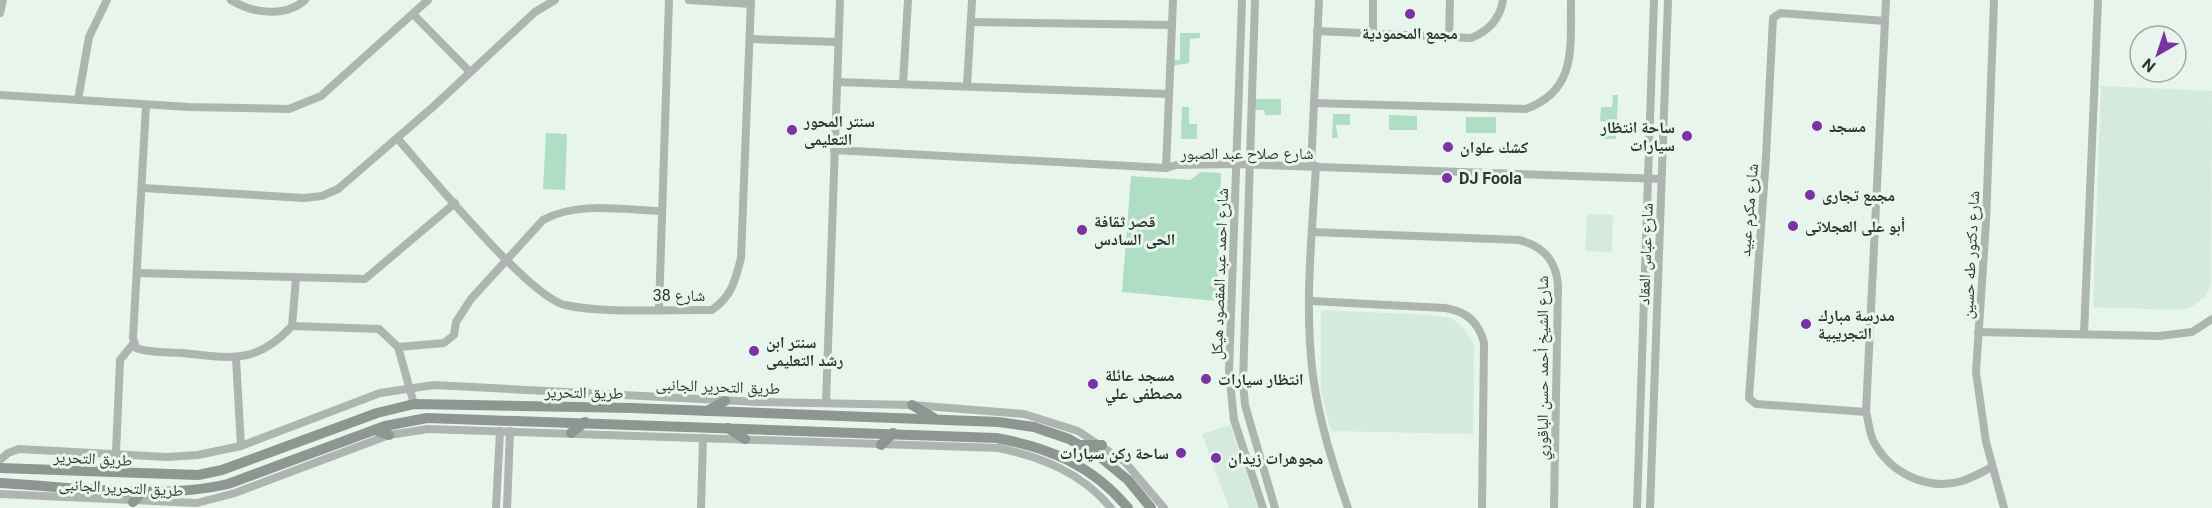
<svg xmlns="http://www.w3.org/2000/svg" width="2212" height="508" font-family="Roboto,'Noto Naskh Arabic',sans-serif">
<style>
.built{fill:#d4eadd}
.green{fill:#afdec4}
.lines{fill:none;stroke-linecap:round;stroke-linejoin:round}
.street{stroke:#aeb4b0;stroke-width:8}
.secondary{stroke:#8e9691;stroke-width:10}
.poi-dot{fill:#7b32a5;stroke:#e7f5ec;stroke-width:2}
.labels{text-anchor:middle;stroke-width:6;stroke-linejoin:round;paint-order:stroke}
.poi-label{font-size:16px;font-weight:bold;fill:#303532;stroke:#e7f5ec;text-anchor:start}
.street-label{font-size:16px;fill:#303532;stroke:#e7f5ec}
</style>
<rect width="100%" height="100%" fill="#e7f5ec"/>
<!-- built -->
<g class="built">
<path d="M2101 86 2212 91 2211 283 2206 296 2191 307 2181 310 2093 307Z"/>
<path d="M1587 214 1613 215 1612 252 1585 251Z"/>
<path d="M1321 310 1432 315 1451 318 1465 329 1474 346 1473 434 1331 431 1321 392Z"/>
<path d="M1230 425 1250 483 1258 508H1229L1202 434Z"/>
</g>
<!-- green -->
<g class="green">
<path d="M1180 33H1200V38L1190 39 1189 63 1172 66 1171 60H1180Z"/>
<path d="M1613 95H1618L1616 139H1604L1605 122 1600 121 1601 107H1612Z"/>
<path d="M1254 99H1281V115H1265L1264 110H1253Z"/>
<path d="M1182 107H1189V124H1197V139H1181Z"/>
<path d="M1333 114H1350V125H1336L1338 138H1332Z"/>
<path d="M1389 115 1417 116V130H1389Z"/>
<rect x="1466" y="117" width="30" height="16"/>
<path d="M546 133 567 134 565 190 543 189Z"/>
<path d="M1201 172 1221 173 1217 301 1122 292 1131 176 1190 180Z"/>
</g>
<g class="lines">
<!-- street -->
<g class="street">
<path d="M231 0C252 13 285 18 305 0"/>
<path d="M689 0 751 4"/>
<path d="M1242 0 1229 371 1234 420 1263 508"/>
<path d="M1255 0 1243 382 1245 405 1275 508"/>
<path d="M1886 0 1866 412C1869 422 1869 435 1875 444 1892 474 1928 491 1962 481 1972 478 1982 472 1992 467"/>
<path d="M1994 0 1986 222 1976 372 1986 442 2004 508"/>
<path d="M0 13 3 0"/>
<path d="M413 14 470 72"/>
<path d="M971 22 1172 25"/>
<path d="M1317 31 1471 38C1489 31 1500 19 1503 0"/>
<path d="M1373 34V0"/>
<path d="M1449 38 1450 0"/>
<path d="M750 39 838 42"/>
<path d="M837 82 1169 94"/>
<path d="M903 84 908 0"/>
<path d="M967 86 972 0"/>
<path d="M0 95 189 107 289 109 321 96 428 0"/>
<path d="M78 100 89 37 107 0"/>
<path d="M1314 103 1526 109C1578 90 1570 46 1571 0"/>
<path d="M146 105 133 338 136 348C149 353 167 352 182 353 230 358 256 365 292 326L296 278"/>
<path d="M397 138C427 172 529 297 565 305 605 314 669 309 712 310 732 296 735 281 741 258L751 0"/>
<path d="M834 150 1166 168 1176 165 1236 164 1661 179"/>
<path d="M1311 166 1319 0"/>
<path d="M1316 166C1312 235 1304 308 1313 376 1319 421 1333 465 1348 508"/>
<path d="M1166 168 1173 0"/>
<path d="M143 188 304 198 322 196 338 189 434 106 535 12 555 0"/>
<path d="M1312 232 1519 240C1543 246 1556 260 1558 285L1554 508"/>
<path d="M138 273 365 279 455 203"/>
<path d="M1311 301 1445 308C1466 311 1479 322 1484 343L1482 508"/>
<path d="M659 309 669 0"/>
<path d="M292 326 379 329 398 347 414 404"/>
<path d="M1978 332 2159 336 2192 332 2212 319"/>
<path d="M2084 334 2098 0"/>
<path d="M398 347 444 343 454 335 456 322 471 299 543 220C577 201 624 210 661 211"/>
<path d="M236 359 241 446"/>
<path d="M826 403 840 0"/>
<path d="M1866 412 1756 404 1749 398 1766 157 1773 18 1780 13 1885 21"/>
<path d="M116 453 120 360 133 344"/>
<path d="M0 460 8 453 19 449 167 457 198 455 241 446 380 393 434 385 758 402 912 405 1024 414 1078 431 1125 462 1164 508"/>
<path d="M0 494 197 503 235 493 389 435 428 429 999 448C1042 457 1082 473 1111 508"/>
<path d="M496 508 500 431"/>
<path d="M507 508 510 431"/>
<path d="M701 508 703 438"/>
<path d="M1637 508 1654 0"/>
<path d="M1650 508 1668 0"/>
</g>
<!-- secondary -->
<g class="secondary">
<path d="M912 405 934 418"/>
<path d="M707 411 725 401"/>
<path d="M728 428 745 439"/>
<path d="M375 430 389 435"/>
<path d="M571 433 585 422"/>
<path d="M881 445 893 433"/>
<path d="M1081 445H1102"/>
<path d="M0 468 198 475 222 470 377 413 414 404 631 408 999 422 1034 427 1069 439 1100 457 1128 480 1151 508"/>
<path d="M0 483C71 487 160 500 228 484L385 426 427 418 996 438C1049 447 1093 466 1128 508"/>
<path d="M133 502 143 491"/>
</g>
</g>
<!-- markers -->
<g class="poi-dot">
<circle cx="1410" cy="14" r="6"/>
<circle cx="1817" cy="126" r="6"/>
<circle cx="792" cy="130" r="6"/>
<circle cx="1687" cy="136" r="6"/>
<circle cx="1448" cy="147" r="6"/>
<circle cx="1447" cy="178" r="6"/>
<circle cx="1810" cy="195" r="6"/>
<circle cx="1793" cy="226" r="6"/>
<circle cx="1082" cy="230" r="6"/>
<circle cx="1806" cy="324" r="6"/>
<circle cx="754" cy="351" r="6"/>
<circle cx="1206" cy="379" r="6"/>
<circle cx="1093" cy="384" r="6"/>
<circle cx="1181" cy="453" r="6"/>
<circle cx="1216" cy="458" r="6"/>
</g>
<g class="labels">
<!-- poi labels -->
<g class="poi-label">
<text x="1410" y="39" text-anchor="middle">مجمع المحمودية</text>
<text x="804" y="127">سنتر المحور<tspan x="804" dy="18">التعليمى</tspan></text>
<text x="1829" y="132">مسجد</text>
<text x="1675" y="133" text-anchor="end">ساحة انتظار<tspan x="1675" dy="18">سيارات</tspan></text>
<text x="1460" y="153">كشك علوان</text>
<text x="1459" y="184">DJ Foola</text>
<text x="1822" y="201">مجمع تجارى</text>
<text x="1094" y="227">قصر ثقافة<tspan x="1094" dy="18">الحى السادس</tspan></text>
<text x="1805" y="232">أبو على العجلاتى</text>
<text x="1818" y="321">مدرسة مبارك<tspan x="1818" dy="18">التجريبية</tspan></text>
<text x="766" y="348">سنتر ابن<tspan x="766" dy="18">رشد التعليمى</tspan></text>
<text x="1105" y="381">مسجد عائلة<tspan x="1105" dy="18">مصطفى علي</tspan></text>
<text x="1218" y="385">انتظار سيارات</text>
<text x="1169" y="459" text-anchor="end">ساحة ركن سيارات</text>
<text x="1228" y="464">مجوهرات زيدان</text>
</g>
<!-- street labels -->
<g class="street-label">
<text x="1247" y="159">شارع صلاح عبد الصبور</text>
<text transform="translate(1748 210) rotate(-85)" y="6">شارع مكرم عبيد</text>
<text transform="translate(1645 254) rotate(-88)" y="6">شارع عباس العقاد</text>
<text transform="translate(1970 255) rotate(-87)" y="6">شارع دكتور طه حسين</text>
<text transform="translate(1219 274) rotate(-88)" y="6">شارع احمد عبد المقصود هيكل</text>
<text x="679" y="301">شارع 38</text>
<text transform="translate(1542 368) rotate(-90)" y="6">شارع الشيخ أحمد حسن الباقوري</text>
<text transform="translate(718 386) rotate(2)" y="6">طريق التحرير الجانبى</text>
<text transform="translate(584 392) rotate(1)" y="6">طريق التحرير</text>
<text transform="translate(93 458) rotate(3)" y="6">طريق التحرير</text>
<text transform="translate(121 487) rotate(3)" y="6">طريق التحرير الجانبى</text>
</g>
</g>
<!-- north arrow -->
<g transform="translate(2158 54) rotate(219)"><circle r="28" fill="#e7f5ec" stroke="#9ea8a2" stroke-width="1.5"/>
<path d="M0-4.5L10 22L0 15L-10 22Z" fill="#7b32a5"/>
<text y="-9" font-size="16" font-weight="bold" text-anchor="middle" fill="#303532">N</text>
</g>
</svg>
